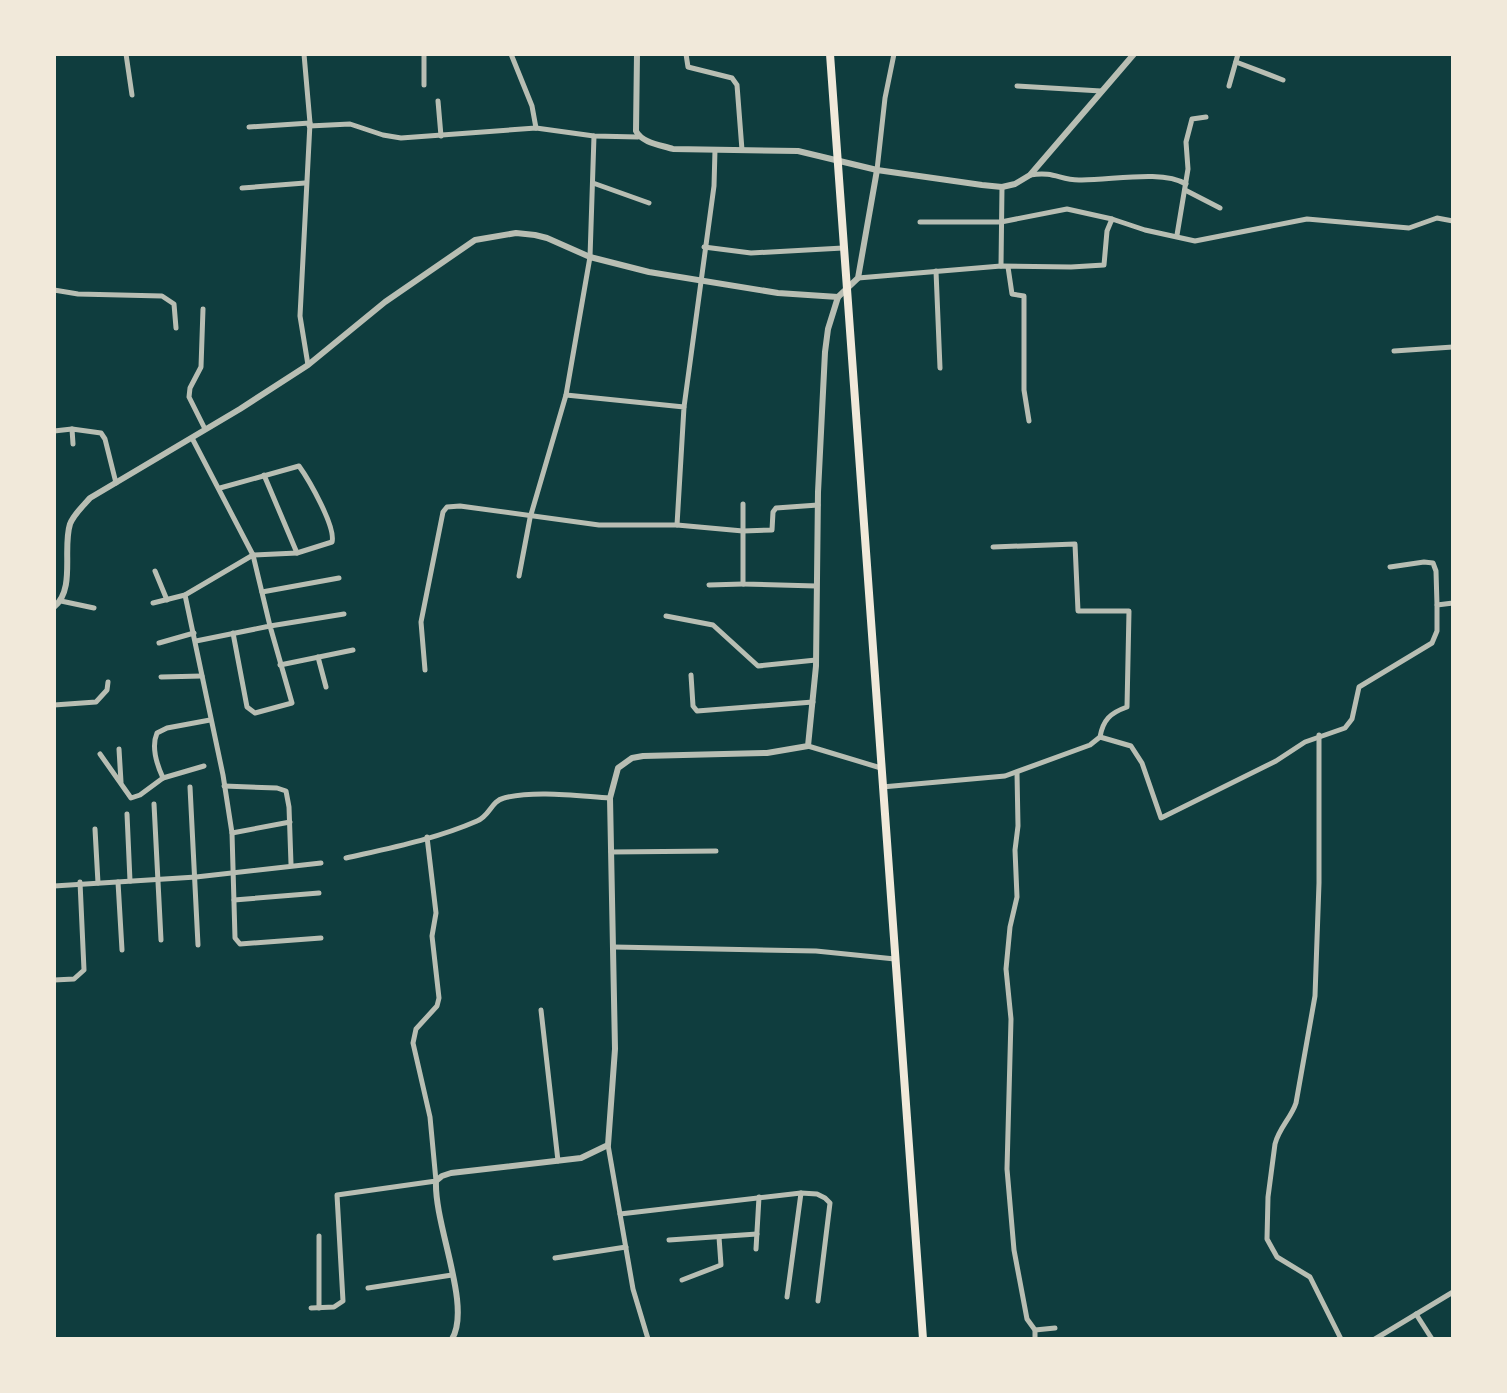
<svg xmlns="http://www.w3.org/2000/svg" width="1507" height="1393" font-family="Inter,sans-serif">
<style>
.lines{fill:none;stroke-linecap:round;stroke-linejoin:round}
.minor{stroke:#b8beb3;stroke-width:5}
.tertiary{stroke:#b8beb3;stroke-width:6}
.trunk{stroke:#f1e9da;stroke-width:8}
</style>
<rect width="100%" height="100%" fill="#0f3d3e"/>
<g class="lines">
<!-- minor -->
<g class="minor">
<path d="M126 54 132 95"/>
<path d="M304 54 310 123 300 316 308 365"/>
<path d="M424 54V85"/>
<path d="M511 54 532 106 536 128"/>
<path d="M686 54 688 67 732 78 737 85 742 150"/>
<path d="M1236 62 1283 80"/>
<path d="M1017 86 1101 91"/>
<path d="M1229 86 1238 54"/>
<path d="M438 101 441 136"/>
<path d="M309 126 350 124 383 135 401 138 536 128 594 136 638 137"/>
<path d="M249 127 310 123"/>
<path d="M877 170 885 98 894 54"/>
<path d="M1030 175C1055 171 1059 180 1079 180 1109 181 1161 169 1186 184"/>
<path d="M593 183 649 203"/>
<path d="M242 188 305 183"/>
<path d="M1185 190 1220 208"/>
<path d="M920 222H1001L1067 209 1112 219"/>
<path d="M1177 235 1188 169 1186 142 1192 119 1206 117"/>
<path d="M704 247 751 253 843 248"/>
<path d="M1001 266 1002 187"/>
<path d="M1008 267 1012 294 1024 296V390L1029 421"/>
<path d="M936 271 940 368"/>
<path d="M858 278 1001 266 1071 267 1104 265 1107 231 1112 219 1145 230 1195 241 1307 219 1409 228 1437 218 1453 221"/>
<path d="M54 290 78 294 162 296 174 304 176 328"/>
<path d="M203 309 201 367 190 388 189 397 205 429"/>
<path d="M1394 351 1453 347"/>
<path d="M566 395 684 407 677 525"/>
<path d="M684 407 714 186 715 150"/>
<path d="M54 431 72 429"/>
<path d="M192 438 253 555 297 553 332 542C336 527 309 480 299 466L220 488"/>
<path d="M73 444 72 429 101 433 105 439 116 483"/>
<path d="M264 475 297 553"/>
<path d="M743 504V584L816 586"/>
<path d="M1390 567 1424 562 1433 563 1436 571 1437 605"/>
<path d="M155 571 167 600"/>
<path d="M519 576 530 518 566 395 590 257 594 136"/>
<path d="M709 585 743 584"/>
<path d="M262 592 339 578"/>
<path d="M185 595 223 775 232 833 235 938 240 944 321 938"/>
<path d="M61 601 94 608"/>
<path d="M153 603 185 595 253 555 270 626 196 641"/>
<path d="M666 616 713 625 758 666 816 660"/>
<path d="M233 633 247 707 255 713 292 703 270 626 344 614"/>
<path d="M159 643 194 633"/>
<path d="M318 657 326 687"/>
<path d="M280 665 353 650"/>
<path d="M425 670 421 622 443 512 447 507 460 506 599 525H677L743 531 772 530 773 512 776 508 818 505"/>
<path d="M691 675 693 706 697 711 813 702"/>
<path d="M161 677 202 676"/>
<path d="M54 705 96 702 107 690 108 682"/>
<path d="M1319 735V883L1315 996 1296 1103C1291 1118 1279 1128 1275 1144L1268 1197 1267 1239 1277 1257 1310 1277 1341 1339"/>
<path d="M1100 737 1131 746 1142 763 1161 818 1276 761 1305 742 1345 728 1352 719 1359 687 1432 643 1437 631V605L1453 603"/>
<path d="M808 746 881 768"/>
<path d="M119 749 121 782"/>
<path d="M100 754 131 798 140 795 163 778"/>
<path d="M204 766 163 778C157 765 151 747 157 733L167 728 210 720"/>
<path d="M1017 773 1018 826 1015 850 1017 897 1010 927 1006 969 1011 1019 1007 1169 1014 1250 1027 1319 1035 1330V1339"/>
<path d="M224 786 277 788 286 791 289 807 291 864"/>
<path d="M190 787 198 945"/>
<path d="M882 787 1005 776 1090 745 1100 737C1103 720 1110 713 1127 707L1129 611H1078L1075 544 993 547"/>
<path d="M154 804 161 940"/>
<path d="M127 814 130 881"/>
<path d="M95 829 98 883"/>
<path d="M232 833 290 822"/>
<path d="M611 852 716 851"/>
<path d="M346 858C390 848 436 839 477 821 490 816 491 801 504 798 535 790 578 796 610 798"/>
<path d="M118 882 122 950"/>
<path d="M54 886 196 877 321 863"/>
<path d="M234 900 319 893"/>
<path d="M614 947 816 951 895 959"/>
<path d="M54 980 74 979 84 970 80 882"/>
<path d="M541 1010 558 1161"/>
<path d="M608 1145 633 1289 648 1339"/>
<path d="M620 1214 801 1193 817 1194 825 1198 830 1203 818 1301"/>
<path d="M319 1236V1308"/>
<path d="M669 1240 757 1234"/>
<path d="M756 1249 759 1197"/>
<path d="M555 1258 626 1247"/>
<path d="M682 1280 721 1265 719 1237"/>
<path d="M368 1288 452 1275"/>
<path d="M787 1297 801 1193"/>
<path d="M311 1308 334 1307 343 1301 337 1195 436 1181 430 1117 413 1043 416 1029 437 1006 439 998 432 936 436 913 427 837"/>
<path d="M1416 1314 1432 1339"/>
<path d="M1035 1330 1055 1328"/>
<path d="M1375 1339 1453 1292"/>
</g>
<!-- tertiary -->
<g class="tertiary">
<path d="M637 54 636 131C642 143 661 145 673 149L798 151 877 170 982 185 1002 187 1015 184 1030 175 1134 54"/>
<path d="M54 607C76 589 62 549 70 524 74 514 83 506 90 498L240 409 308 365 385 302 475 240 516 233 535 235 547 238 590 257 649 272 778 293 838 297"/>
<path d="M452 1339C472 1306 434 1225 436 1181L442 1176 451 1173 581 1158 608 1145 615 1049 610 798 618 768 632 758 643 756 767 753 808 746 816 666 818 492 825 352 828 329 838 297 858 278 877 170"/>
</g>
<!-- trunk -->
<path class="trunk" d="M830 54 923 1339"/>
</g>
<!-- border -->
<rect width="1507" height="1393" fill="none" stroke="#f1e9da" stroke-width="112"/>
</svg>
